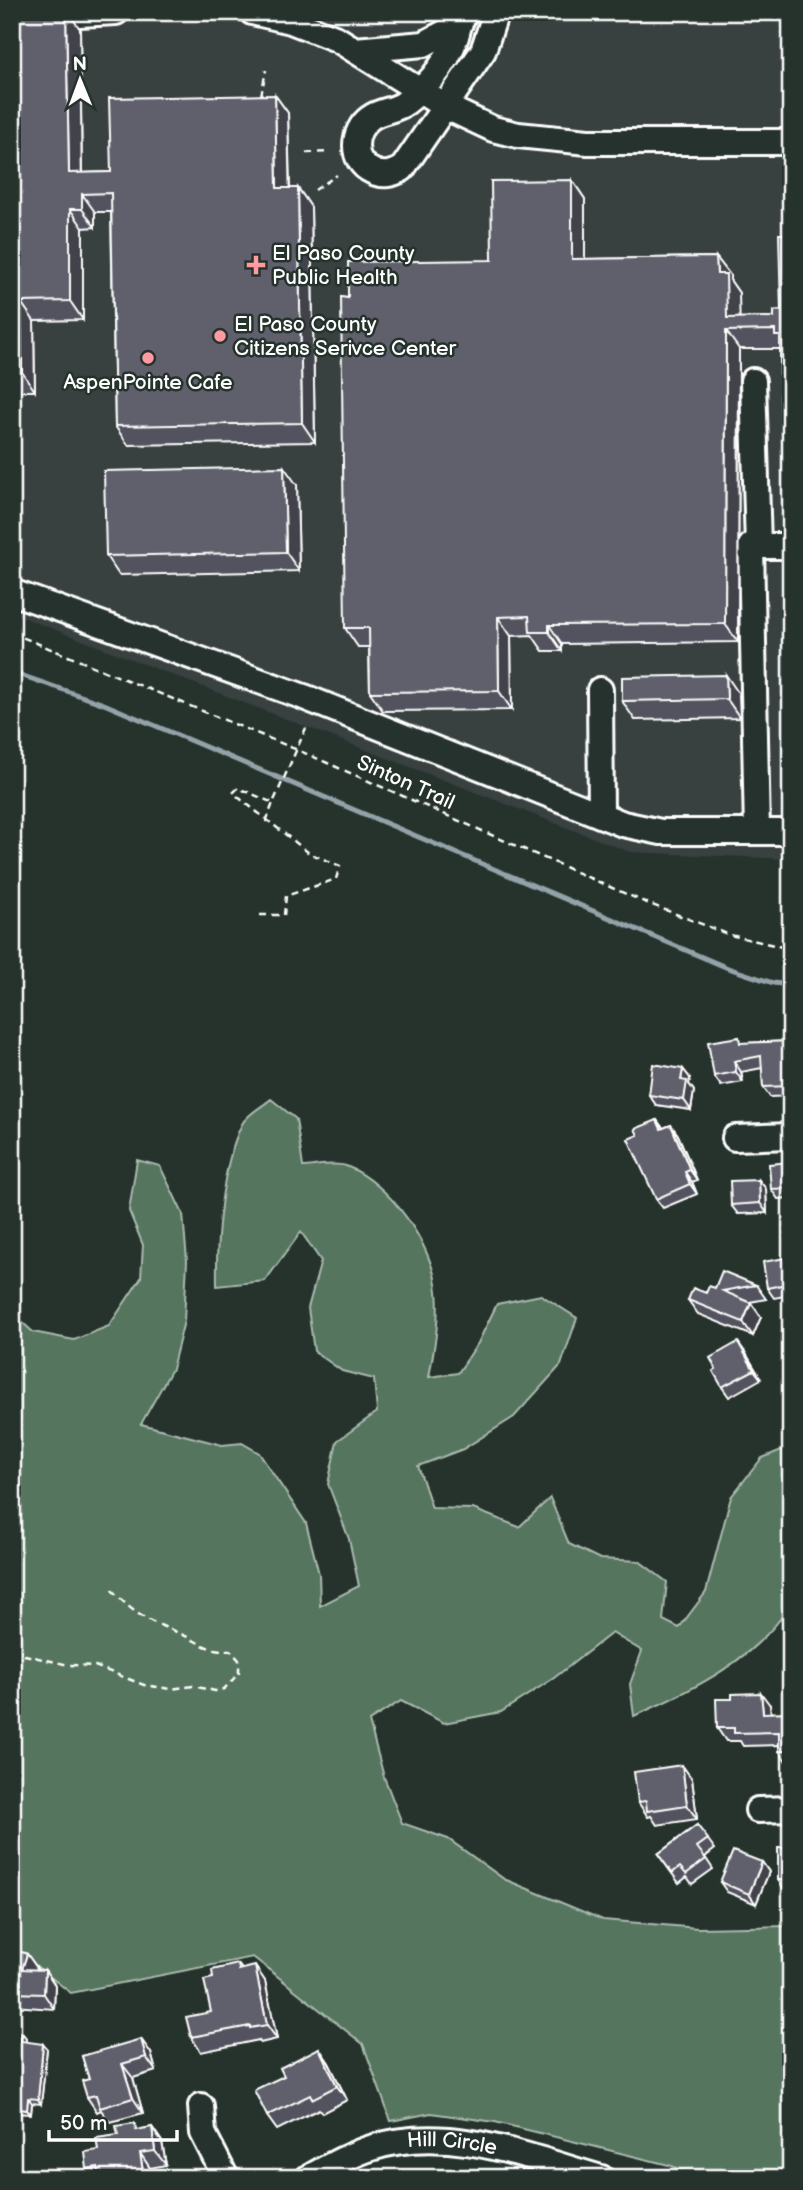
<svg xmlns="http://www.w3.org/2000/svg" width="803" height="2190" font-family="'Balsamiq Sans',sans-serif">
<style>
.built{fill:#374040}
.green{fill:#54745e;stroke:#aabaae;stroke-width:2}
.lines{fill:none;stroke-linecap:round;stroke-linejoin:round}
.stream{stroke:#94a3a9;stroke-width:5}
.minor-casing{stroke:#fff;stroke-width:30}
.path{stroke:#fff;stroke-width:2.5;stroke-dasharray:7 5;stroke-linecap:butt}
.minor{stroke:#26332d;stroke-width:24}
.wall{fill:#53535e;stroke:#fff;stroke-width:2}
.shaded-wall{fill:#43434c;stroke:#fff;stroke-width:2}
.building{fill:#60606d;stroke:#fff;stroke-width:2}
.poi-dot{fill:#ff9aa2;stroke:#26332d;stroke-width:2.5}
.labels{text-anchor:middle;stroke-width:5;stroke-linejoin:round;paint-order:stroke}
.poi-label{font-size:21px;fill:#fff;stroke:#26332d;text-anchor:start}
.street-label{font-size:21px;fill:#fff;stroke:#26332d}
</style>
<rect width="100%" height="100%" fill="#26332d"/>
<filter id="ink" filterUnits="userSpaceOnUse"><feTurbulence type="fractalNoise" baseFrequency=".0143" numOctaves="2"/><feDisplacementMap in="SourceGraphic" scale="14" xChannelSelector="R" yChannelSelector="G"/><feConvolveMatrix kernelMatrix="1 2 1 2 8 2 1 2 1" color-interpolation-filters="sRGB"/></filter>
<g filter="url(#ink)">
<!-- built -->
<path class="built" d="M12 12H791V859L630 852 12 613Z"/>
<!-- green -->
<path class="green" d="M271 1099 296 1119 303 1167C316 1166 335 1162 346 1166 390 1183 433 1245 437 1291 440 1320 434 1349 429 1377L458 1373 478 1343 497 1304 541 1295 577 1318 561 1365 514 1417 463 1449 418 1466 432 1508 473 1509 519 1527 550 1498 569 1544 600 1559 639 1561 667 1582 663 1620 679 1628 706 1592 731 1497 762 1458 791 1446V1603C758 1659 691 1691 634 1716L630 1684 642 1651 612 1633 554 1678 501 1712 444 1723 401 1701 369 1721 384 1777 402 1823 448 1839 504 1879 603 1920 698 1928 791 1926V2178H699L669 2165 495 2122 431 2113 391 2121 363 2044 253 1957 71 1993 12 1947V1313L33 1332 74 1340 109 1326 141 1278 143 1245 129 1211 137 1160 160 1166 183 1214 187 1261 184 1321 172 1369 141 1424 222 1445 242 1443 259 1453 306 1523 319 1574 320 1606 359 1586 349 1539 328 1484 337 1441 377 1412 374 1379 342 1371 314 1351 308 1308 321 1261 301 1232 265 1281 217 1286C216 1239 221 1167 242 1124 247 1114 263 1106 271 1099Z"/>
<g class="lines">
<!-- stream -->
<path class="stream" d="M12 672 104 704 728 968 773 983 791 985"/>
<defs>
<g id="minor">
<path d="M252 12 291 21 337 39 444 106 493 129 518 135 588 142H791"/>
<path d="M79 14 116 12"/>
<path d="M459 25C452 58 432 83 405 103 395 111 380 110 370 118 352 131 350 161 372 171 383 177 392 174 402 169L483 51 496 12"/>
<path d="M355 50 424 44 459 25 463 16"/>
<path d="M753 381 758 546"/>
<path d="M12 592 304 697 623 824 661 832H791"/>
<path d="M600 690 601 815"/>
<path d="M757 832 751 546H791"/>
<path d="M735 1138 791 1136"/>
<path d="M758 1810 791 1809"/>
<path d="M201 2106 203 2133 226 2178"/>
<path id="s1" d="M308 2178C328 2167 349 2155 371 2148 449 2123 527 2157 601 2178"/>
</g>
</defs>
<!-- minor casing -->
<use href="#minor" class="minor-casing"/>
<!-- path -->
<g class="path">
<path d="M261 96 266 70"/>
<path d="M306 153 330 152"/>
<path d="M315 190 337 175"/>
<path d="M12 633 300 751 642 901 730 935 791 949"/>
<path d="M266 822 273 803"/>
<path d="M260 915H284L286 896 336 879 340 866 309 853 233 793 238 788 273 803 306 728"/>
<path d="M12 1659 25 1655 69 1665 95 1666 144 1685 171 1689 193 1686 215 1691 224 1689 239 1673V1660L230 1650C205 1651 200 1642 179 1633 145 1619 137 1617 111 1589"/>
</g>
<!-- minor -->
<use href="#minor" class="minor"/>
</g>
<!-- wall -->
<g class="wall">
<path d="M12 12 80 29 82 173 111 172 275 95 288 113 290 188H298L311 207 315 442 128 445 115 426 111 212H95V227L83 228V320L34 321 35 391H12Z"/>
<path d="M572 180 585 199V259L716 257 730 275V280L739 293V318L774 317 781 310 791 234V429L781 416 780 349H739L738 642 562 644V651H543L532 635 511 636 512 710 383 711 370 692 369 647H358L345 628 348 298 492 260Z"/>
<path d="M297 485 299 571 119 575 106 556Z"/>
<path d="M739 694 740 718 635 720 622 701Z"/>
<path d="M791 1041V1096L770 1097 763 1087 762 1068 741 1072 743 1082 721 1086 714 1076 744 1043Z"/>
<path d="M683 1069 690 1078 689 1084 694 1091 691 1110 656 1105 649 1095Z"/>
<path d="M657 1120 663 1128 671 1125 678 1135 697 1180 692 1182 697 1194 663 1208 656 1199 638 1135Z"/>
<path d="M791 1162V1198L778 1199 771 1189Z"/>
<path d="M759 1180 766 1189 767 1213 738 1214 731 1205Z"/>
<path d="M791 1257V1305L784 1296 774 1298 767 1288Z"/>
<path d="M756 1285 766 1299 750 1302 761 1317 753 1336 698 1314 688 1300 715 1288Z"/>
<path d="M745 1352 761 1379 729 1397 722 1387Z"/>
<path d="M770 1705 771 1713 791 1712V1764H788L779 1751V1745L743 1746 740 1741H726L717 1728Z"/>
<path d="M692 1779 697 1819 657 1825 651 1816 648 1817 638 1802Z"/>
<path d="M697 1825 715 1849 705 1857 713 1869 692 1884 687 1877 679 1883 658 1854Z"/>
<path d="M791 1848V1889H784L778 1880Z"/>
<path d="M762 1862 769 1872 756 1904 727 1892 720 1882Z"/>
<path d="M12 1949 27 1954 37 1968 36 1970H45L55 1985 54 2009 12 2006Z"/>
<path d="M238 1964 242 1969 265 1981 277 2039 260 2043 259 2040 201 2052 191 2037 211 2012 213 1978Z"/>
<path d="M12 2032 22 2033 26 2038 25 2042 47 2049 41 2104 32 2103 31 2114 12 2113Z"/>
<path d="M319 2048 329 2063 347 2100 322 2113 319 2109 277 2130 267 2116 284 2076Z"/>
<path d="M151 2053 156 2071 133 2078 143 2113 110 2122 101 2110 97 2112 87 2097 89 2079 82 2056Z"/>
<path d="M152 2127 162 2142 166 2165 150 2168 152 2178H94L87 2169 98 2150 118 2135Z"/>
</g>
<!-- shaded-wall -->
<g class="shaded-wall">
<path d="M66 12H68L80 29 82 192 69 173Z"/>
<path d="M275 95 288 113 290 207 277 188Z"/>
<path d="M572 180 585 199V277L572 259Z"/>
<path d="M298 188 311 207 315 442 302 423Z"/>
<path d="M82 194 95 212V227L82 209Z"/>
<path d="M70 209 83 228V320L70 301Z"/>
<path d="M716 257 730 275V280L739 293 740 331 727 318 717 274Z"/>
<path d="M21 302 34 321 35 391 22 372Z"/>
<path d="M726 331 739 349 738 642 725 624Z"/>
<path d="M284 467 297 485 299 571 286 552Z"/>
<path d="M498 617 511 636 512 710 499 691Z"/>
<path d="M549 625 562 644V651L549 632Z"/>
<path d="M726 675 739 694 740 718 727 699Z"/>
<path d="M734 1061 741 1072 743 1082 736 1072Z"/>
<path d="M683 1069 690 1078 689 1084 694 1091 691 1110 684 1100 681 1080Z"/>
<path d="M671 1125 678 1135 697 1180 690 1170Z"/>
<path d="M685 1172 692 1182 697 1194 690 1184Z"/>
<path d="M759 1180 766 1189 767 1213 760 1203Z"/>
<path d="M751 1303 761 1317 753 1336 743 1322Z"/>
<path d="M738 1342 745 1352 761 1379 754 1370Z"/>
<path d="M761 1693 770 1705 772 1726 763 1713Z"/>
<path d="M682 1765 692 1779 697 1819 687 1805Z"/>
<path d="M762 1862 769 1872 756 1904 749 1894Z"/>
<path d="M27 1954 37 1968 32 1983 22 1969Z"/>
<path d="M255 1966 265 1981 277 2039 267 2025Z"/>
<path d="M45 1970 55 1985 54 2009 44 1994Z"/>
<path d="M22 2033 26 2038 25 2046 21 2041Z"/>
<path d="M141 2039 151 2053 156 2071 146 2057Z"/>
<path d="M43 2044 47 2049 41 2104 38 2099Z"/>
<path d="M319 2048 329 2063 347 2100 337 2086Z"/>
<path d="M122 2064 133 2078 143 2113 133 2098Z"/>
<path d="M28 2098 32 2103 31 2114 27 2110Z"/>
<path d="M152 2127 162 2142 166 2165 155 2151Z"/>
<path d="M140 2153 150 2168 152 2178H144Z"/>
</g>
<!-- building -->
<g class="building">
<path d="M12 12H66L69 173 111 172 109 98 275 95 277 188H298L302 423 115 426 111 193 82 194V209H70V301L21 302 22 372 12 373Z"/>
<path d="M572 180V259L716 257 717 274H726L727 318 774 317V311L781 310 779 234H791V415L781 416 780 336H775V330L726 331 725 624 549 625V632H530L529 616 498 617 499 691 370 692 369 628H345L341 297 348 298V262L492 260 491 181Z"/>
<path d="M284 467 286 552 106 556 104 471Z"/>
<path d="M726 675 727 699 622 701V677Z"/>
<path d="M739 1037 740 1043 791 1041V1086L763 1087 761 1056 734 1061 736 1072 714 1076 708 1042Z"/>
<path d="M653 1064 683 1069 681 1080 687 1081 684 1100 649 1095Z"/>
<path d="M657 1120 661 1129 671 1125 690 1170 685 1172 690 1184 656 1199 628 1139 638 1135 635 1129Z"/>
<path d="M791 1162V1188L771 1189 769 1164Z"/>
<path d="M759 1180 760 1203 731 1205 730 1181Z"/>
<path d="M791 1257V1295H784L782 1285 767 1288 763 1262Z"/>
<path d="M722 1271 756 1285 723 1291 751 1303 743 1322 688 1300 693 1288 706 1293 709 1286 715 1288Z"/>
<path d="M738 1342 754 1370 722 1387 713 1371 716 1369 710 1358Z"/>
<path d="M761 1693 763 1713 791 1712V1751H779V1732L734 1733V1728H717L716 1699H732V1694Z"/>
<path d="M682 1765 687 1805 647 1811 646 1801 638 1802 634 1772Z"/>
<path d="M697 1825 708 1839 697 1847 706 1859 686 1874 680 1867 672 1873 658 1854Z"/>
<rect x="778" y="1848" width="13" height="32"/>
<path d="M733 1851 762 1862 749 1894 720 1882Z"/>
<path d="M12 1949 27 1954 22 1969 45 1970 44 1994 12 1993Z"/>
<path d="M238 1964 239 1970 255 1966 267 2025 250 2028V2026L191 2037 186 2017 211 2012 204 1980 213 1978 212 1970Z"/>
<path d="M12 2032 22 2033 21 2041 43 2044 38 2099 28 2098 27 2110 12 2108Z"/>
<path d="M141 2039 146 2057 122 2064 133 2098 100 2108 96 2095 87 2097 82 2081 89 2079 82 2056Z"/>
<path d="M319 2048 337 2086 312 2099 310 2095 267 2116 254 2090 284 2076 280 2068Z"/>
<path d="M135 2123 136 2130 152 2127 155 2151 140 2153 144 2178H100L98 2167 87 2169 85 2152 98 2150 96 2138 118 2135 116 2126Z"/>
<path d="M417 2175 418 2178H403Z"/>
</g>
</g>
<!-- markers -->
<g class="poi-dot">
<path d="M252.5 254.5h7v7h7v7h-7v7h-7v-7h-7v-7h7z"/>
<circle cx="220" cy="336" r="7"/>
<circle cx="148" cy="358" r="7"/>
</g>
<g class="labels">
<!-- poi labels -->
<g class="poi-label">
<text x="272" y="260">El Paso County<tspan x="272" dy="24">Public Health</tspan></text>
<text x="234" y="331">El Paso County<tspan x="234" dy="24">Citizens Serivce Center</tspan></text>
<text x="148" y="389" text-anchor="middle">AspenPointe Cafe</text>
</g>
<!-- street labels -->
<g class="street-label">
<text transform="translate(406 782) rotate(24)" y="7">Sinton Trail</text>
<text dy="7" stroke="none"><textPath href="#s1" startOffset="152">Hill Circle</textPath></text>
</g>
</g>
<!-- margin -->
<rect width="803" height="2190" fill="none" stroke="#26332d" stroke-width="42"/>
<rect x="21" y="21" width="761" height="2148" fill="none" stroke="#fff" stroke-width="2.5" filter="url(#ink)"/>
<!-- north arrow -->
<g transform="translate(80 80) rotate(359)" stroke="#26332d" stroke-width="5" paint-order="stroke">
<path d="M0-5L12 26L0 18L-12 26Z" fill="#ffffff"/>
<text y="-10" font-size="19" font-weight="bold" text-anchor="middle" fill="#ffffff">N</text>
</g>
<!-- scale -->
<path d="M49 2130v10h128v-10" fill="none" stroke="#ffffff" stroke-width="3.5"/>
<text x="60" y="2130" font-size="21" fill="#ffffff" stroke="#26332d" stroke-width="5" paint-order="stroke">50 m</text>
</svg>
